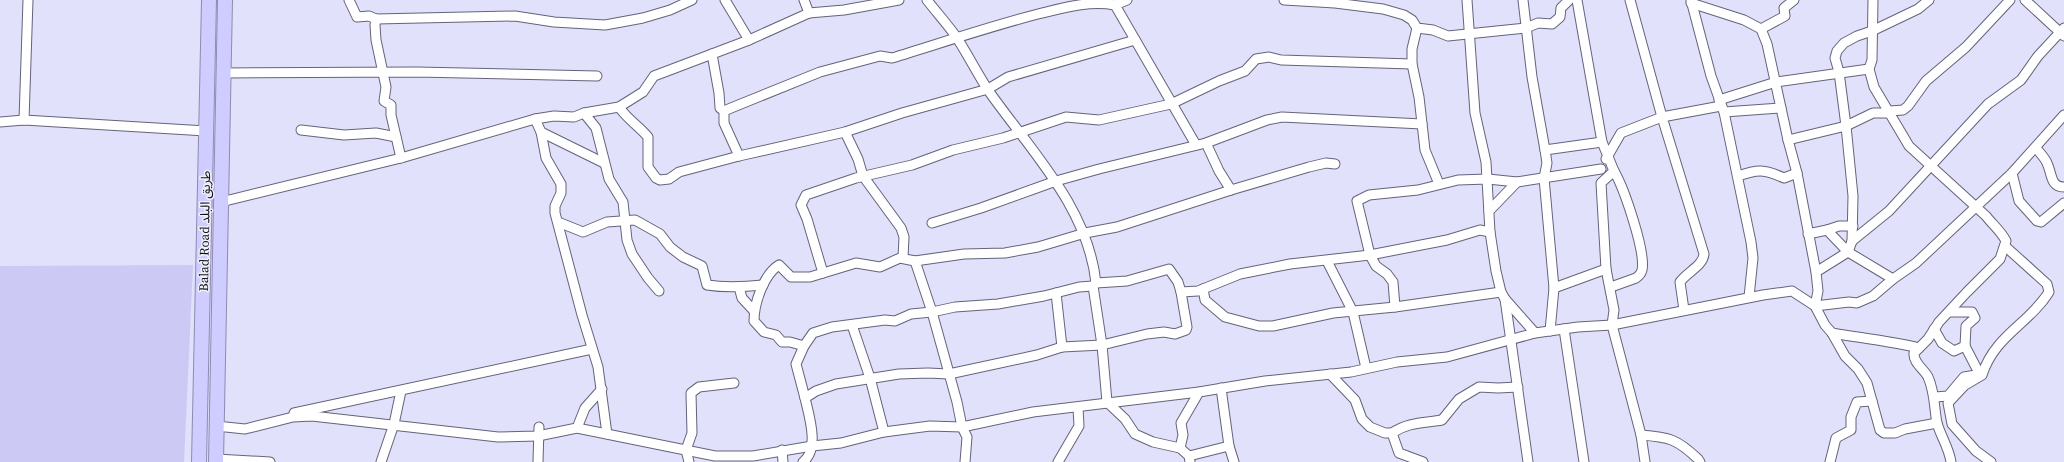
<svg xmlns="http://www.w3.org/2000/svg" width="2064" height="462" font-family="'Source Serif 4','Noto Sans Arabic',serif">
<style>
.green{fill:#cccaf5}
.lines{fill:none;stroke-linecap:round;stroke-linejoin:round}
.minor-casing{stroke:#64637a;stroke-width:11}
.highway-casing{stroke:#8d8baf;stroke-width:16}
.minor{stroke:#fff;stroke-width:9}
.highway{stroke:#cfccff;stroke-width:14}
.labels{text-anchor:middle;stroke-width:3;stroke-linejoin:round;paint-order:stroke}
.street-label{font-size:13px;fill:#12111a;stroke:#f0f0fb}
</style>
<rect width="100%" height="100%" fill="#e2e1fb"/>
<!-- green -->
<path class="green" d="M193 265 184 462H0V266Z"/>
<g class="lines">
<defs>
<g id="minor">
<path d="M349 0 357 17 369 16 376 19 375 25 376 40 386 87 384 101 391 105V115L401 158"/>
<path d="M725 0 749 40"/>
<path d="M804 0 809 13"/>
<path d="M927 0C937 13 948 25 957 38 968 55 977 73 988 90 1030 150 1088 207 1096 283L1093 286 1102 345 1107 402 1125 419 1135 434 1153 442 1180 448 1189 456 1190 462"/>
<path d="M1284 0 1335 3 1383 9 1404 15 1412 20 1417 28 1433 30 1448 36 1526 28 1538 23 1552 24 1560 17 1561 8 1569 0"/>
<path d="M1467 0 1475 113 1486 162 1490 232 1496 271 1501 292 1505 299 1535 333"/>
<path d="M1523 0 1532 77 1545 150 1547 163 1544 178 1554 288 1550 331"/>
<path d="M1577 0 1602 142 1614 171 1601 183 1606 269 1614 310 1612 325 1641 435 1645 462"/>
<path d="M1691 0 1711 76 1724 112 1751 242 1753 258 1749 297"/>
<path d="M1873 0 1872 60 1869 69 1874 87 1909 146 1986 216C1993 225 2001 231 2006 241L2000 259 1967 292 1939 322 1928 339 1914 353C1913 363 1924 369 1928 377 1935 392 1934 408 1937 423 1941 437 1949 448 1951 462"/>
<path d="M2025 0 2064 36"/>
<path d="M1691 3 1744 20 1761 29 1767 44 1788 140 1797 173 1816 272"/>
<path d="M1115 5 1196 145"/>
<path d="M376 19 515 16 554 22 605 25 643 18 670 10 692 0"/>
<path d="M1417 28 1412 49V64L1419 97 1425 150 1439 184"/>
<path d="M1761 29 1785 16 1784 8 1794 0"/>
<path d="M712 54 719 93 720 108 724 111"/>
<path d="M224 73 417 72 597 76"/>
<path d="M1719 100 1776 82 1869 69"/>
<path d="M619 107C627 119 639 126 648 137V167L656 178 660 180 669 179 679 172 739 156 845 132 902 113 988 89 1008 77 1135 40"/>
<path d="M1724 112 1781 108"/>
<path d="M584 113 596 128 609 179 623 202 627 240 632 254 648 278 659 291"/>
<path d="M535 119 541 132 604 163"/>
<path d="M24 120 28 0"/>
<path d="M0 122 24 120 206 131"/>
<path d="M301 130 344 135 376 133 396 137"/>
<path d="M541 132 546 158 561 184V193L555 206V213L582 315 598 367 607 434"/>
<path d="M845 132 858 159 863 176 901 228 904 237 903 258"/>
<path d="M1788 140 1846 126 1873 113H1891L1890 111 1903 110 1908 106 1926 81 1966 47 2010 0"/>
<path d="M1206 143 1219 171 1231 190"/>
<path d="M2036 148C2040 153 2045 158 2047 163 2052 173 2050 187 2064 187"/>
<path d="M1545 150 1602 142"/>
<path d="M739 156 724 123V111L731 108 820 72 880 56 892 58C941 43 988 27 1038 14 1063 8 1089 0 1115 5L1127 0"/>
<path d="M1606 159 1621 133 1662 117 1630 0"/>
<path d="M2012 173 2019 201 2037 221 2041 222 2064 203"/>
<path d="M1738 176C1758 169 1764 169 1784 178L1797 173"/>
<path d="M221 202 401 158 535 119 554 116 574 117 584 113 619 107 643 92 654 76 749 40 809 13 844 10 899 0"/>
<path d="M1489 211 1517 182"/>
<path d="M558 222 583 232 607 222 635 220 660 234 670 247 683 257 702 266 707 285C726 288 744 287 763 285"/>
<path d="M932 223 981 208 1056 181 1099 169 1206 143 1267 120 1282 117 1422 124"/>
<path d="M1827 230 1839 226H1853"/>
<path d="M1808 234 1827 230 1848 252 1893 279"/>
<path d="M1852 241 1853 196 1846 126 1839 72 1835 58 1837 51 1844 43 1857 36 1872 31 1918 9 1929 0"/>
<path d="M915 261 932 312 957 402 962 427 967 437 965 462"/>
<path d="M1327 261 1353 312 1366 368"/>
<path d="M823 273 807 219 801 205 806 195 856 178 912 165 953 150 1003 138 1066 117 1099 120 1171 104 1219 81 1245 71 1256 59 1269 57 1281 60 1412 64"/>
<path d="M1096 283 1127 281 1169 269 1178 282 1181 292 1198 291 1240 274 1290 264 1370 255 1447 240 1480 230 1490 232"/>
<path d="M739 287 742 298 754 311"/>
<path d="M1611 287 1636 278C1639 276 1641 274 1642 270 1646 252 1624 188 1614 171"/>
<path d="M1554 288 1606 269"/>
<path d="M1203 289 1205 300 1225 317 1259 326H1273L1333 313 1395 307 1501 292"/>
<path d="M1056 293 1062 347"/>
<path d="M1505 299 1528 462"/>
<path d="M1395 307 1393 282 1387 274 1376 266 1370 255 1357 201 1369 195 1418 190 1458 180 1488 179 1517 182 1601 169"/>
<path d="M1684 310 1680 282C1687 272 1703 266 1704 254L1662 117 1721 106"/>
<path d="M1949 312H1972L1975 318 1966 326 1965 346"/>
<path d="M852 325 870 378 884 432"/>
<path d="M1564 329 1584 462"/>
<path d="M1934 329 1942 343 1954 351 1965 346 1979 373 1976 375 1964 377 1948 396 1935 397"/>
<path d="M1832 333C1861 338 1890 341 1919 348"/>
<path d="M804 346 790 342H782L776 335 764 332 754 321C754 303 764 274 779 265L791 277H810L856 263 880 267 900 258 915 261 964 254 1005 253 1038 247 1085 233 1117 227 1231 190 1309 167 1326 163 1335 164"/>
<path d="M1330 374 1355 400 1362 419 1370 427 1385 433H1392L1399 453 1423 462"/>
<path d="M1221 388 1229 446 1234 462"/>
<path d="M805 398 796 364 804 346 813 333 832 327 885 320 895 321 911 314 932 312 955 307 998 304 1044 296 1079 287 1093 286"/>
<path d="M294 413 592 349"/>
<path d="M1937 423 1905 429 1895 433H1884L1880 430 1867 383 1858 369 1845 356 1832 333 1825 325 1815 306 1818 291 1816 272 1848 252 1852 241 1889 211 1988 104 2021 80 2038 56 2064 28"/>
<path d="M216 426 245 429 293 417 312 416 498 437 538 436 577 428 715 456H753L812 446 841 443 884 432 930 426 962 427 1033 412 1199 392 1265 381 1351 372 1397 362 1447 357 1535 333 1578 327 1612 325 1763 295 1792 291 1815 306 1849 302 1857 303 1873 296 1893 279 1916 263 2012 173 2064 115"/>
<path d="M577 428 585 408 602 389"/>
<path d="M1392 433C1408 422 1424 423 1442 420L1459 399 1479 387 1498 388 1518 387"/>
<path d="M1641 435C1669 437 1677 439 1698 459L1700 462"/>
<path d="M1180 448 1183 435 1181 423 1199 392"/>
<path d="M782 450 783 462"/>
<path d="M1189 456 1229 446"/>
<path d="M216 459 270 462"/>
<path d="M381 462 394 424 401 391"/>
<path d="M538 462 539 427"/>
<path d="M689 462 686 450 692 433 691 393 699 387 734 383"/>
<path d="M803 462C820 449 809 416 805 398L816 391 836 384 899 374 928 373 949 374 1037 355 1062 347 1102 345 1147 334 1164 332 1175 334 1186 330 1187 327 1181 292"/>
<path d="M1058 462 1079 426 1078 408"/>
<path d="M1830 462 1836 438 1851 430V417L1857 402 1872 401"/>
<path d="M1991 462 1976 451 1952 424 1948 403 1965 385 1982 375C1995 335 2029 324 2049 292L2047 284 2006 247"/>
</g>
<g id="highway">
<path d="M199 462 209 0"/>
<path d="M216 462 225 0"/>
</g>
</defs>
<!-- minor casing -->
<use href="#minor" class="minor-casing"/>
<!-- highway casing -->
<use href="#highway" class="highway-casing"/>
<!-- minor -->
<use href="#minor" class="minor"/>
<!-- highway -->
<use href="#highway" class="highway"/>
</g>
<g class="labels">
<!-- street labels -->
<g class="street-label">
<text transform="translate(204 231) rotate(-89)" y="5">Balad Road طريق البلد</text>
</g>
</g>
</svg>
